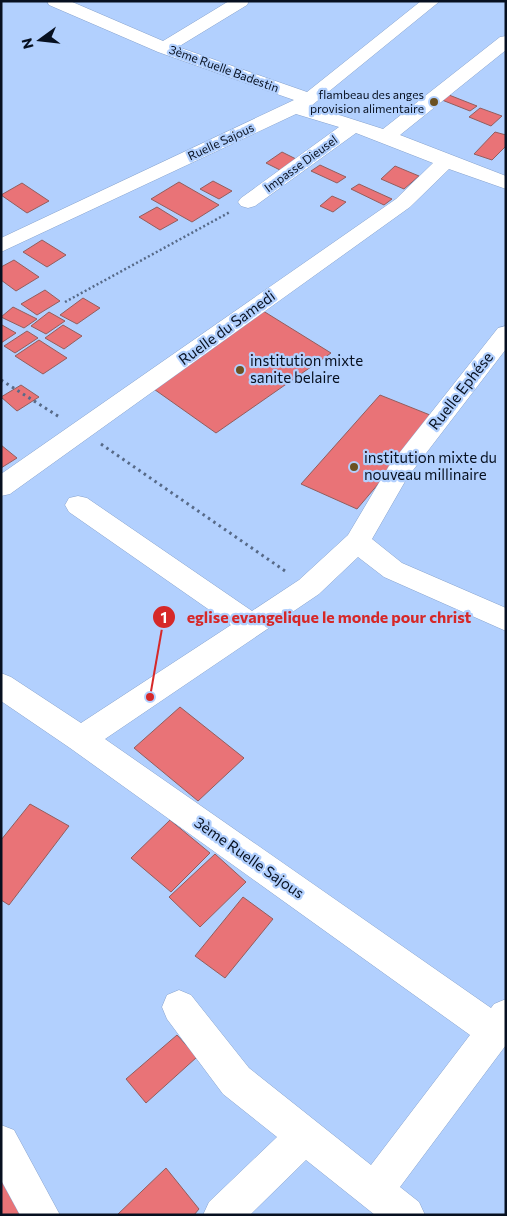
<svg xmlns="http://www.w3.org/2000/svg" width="507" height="1216" font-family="Commissioner,sans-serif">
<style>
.building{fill:#e97377;stroke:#935d5d}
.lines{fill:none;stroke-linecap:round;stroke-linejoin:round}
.minor-casing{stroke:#86a2cd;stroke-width:1}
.path-far1{stroke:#576a88;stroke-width:2.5;stroke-dasharray:2 2.5;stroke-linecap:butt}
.path{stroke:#576a88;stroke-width:3;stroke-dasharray:2.5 4;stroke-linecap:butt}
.minor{fill:#fff;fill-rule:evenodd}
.poi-dot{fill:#6b5122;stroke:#b2d0fe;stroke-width:2}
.labels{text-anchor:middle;stroke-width:4.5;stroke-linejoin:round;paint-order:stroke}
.far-street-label{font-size:12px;fill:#071020;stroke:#b2d0fe}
.far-poi-label{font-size:12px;fill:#071020;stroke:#b2d0fe;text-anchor:end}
.street-label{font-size:15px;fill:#071020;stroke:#b2d0fe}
.poi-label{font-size:15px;fill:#071020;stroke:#b2d0fe;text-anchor:start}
.leader{fill:none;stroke:#d62828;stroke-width:2}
.callout-dot{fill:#d62828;stroke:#b2d0fe;stroke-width:2}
.mark-label{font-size:15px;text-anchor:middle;font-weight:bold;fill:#fff}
.callout-label{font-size:16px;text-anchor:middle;font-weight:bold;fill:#d62828;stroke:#b2d0fe;stroke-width:4.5;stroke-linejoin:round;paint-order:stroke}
</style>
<rect width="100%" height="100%" fill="#b2d0fe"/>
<!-- building -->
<g class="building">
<path d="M449 95 477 106 470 111 442 100Z"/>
<path d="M480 108 502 116 491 126 469 117Z"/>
<path d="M495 132 506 135V146L492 160 474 154Z"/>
<path d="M282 152 296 159 280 170 266 163Z"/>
<path d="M320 165 346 177 337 183 311 171Z"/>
<path d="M395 166 419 176 404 189 381 179Z"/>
<path d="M213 181 232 191 219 199 200 189Z"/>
<path d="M179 182 219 205 192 222 151 199Z"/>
<path d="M22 183 49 201 27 213 1 195Z"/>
<path d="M359 184 392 199 384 205 351 189Z"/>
<path d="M332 196 346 202 333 212 320 206Z"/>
<path d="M157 207 178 220 160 230 139 217Z"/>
<path d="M42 240 66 255 47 267 23 252Z"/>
<path d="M14 260 39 277 16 291 1 280V267Z"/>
<path d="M45 290 60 301 37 315 21 304Z"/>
<path d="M83 298 100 308 77 324 60 315Z"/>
<path d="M13 307 37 319 24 328 1 317Z"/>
<path d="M260 309 331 353 216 433 151 387Z"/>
<path d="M49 312 65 321 46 334 31 326Z"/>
<path d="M2 325 16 333 1 343V325Z"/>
<path d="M63 325 82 336 64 349 45 338Z"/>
<path d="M27 331 38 338 15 353 4 346Z"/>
<path d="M39 340 67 358 43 374 15 356Z"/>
<path d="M21 385 39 397 17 411 1 397Z"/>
<path d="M380 395 435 417 357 509 301 484Z"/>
<path d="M1 445 17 458 1 468Z"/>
<path d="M180 707 244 758 198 801 134 748Z"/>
<path d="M30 804 69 826 9 905 1 900V840Z"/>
<path d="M170 820 210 853 171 892 131 858Z"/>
<path d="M215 854 246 882 200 927 169 897Z"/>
<path d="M243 897 273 919 225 978 195 956Z"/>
<path d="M177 1035 197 1057 146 1103 126 1079Z"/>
<path d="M166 1168 199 1209 194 1215H117Z"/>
<path d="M1 1169 21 1215H1Z"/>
</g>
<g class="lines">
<defs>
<g id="minor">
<path d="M47 1H70L163 41 229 1H249L247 5 178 47 307 92 421 1H440L311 106 383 129 500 37 506 36V50L400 135 506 176V189L449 169 410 207 10 494 1 496V474L396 199 433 163 356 133 255 206 248 208 241 206 238 202 241 198 339 127 296 114 1 252V238L294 100 158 52 49 5Z"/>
<path d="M506 326V349L407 478 372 539 402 563 506 608V631L384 577 358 557 319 594 105 739 491 1008 494 1004 506 999V1045L400 1187 419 1202 425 1215H375L306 1160 250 1215H203L209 1202 277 1137 223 1094 167 1019 162 1007 167 995 179 990 191 995 249 1068 371 1165 470 1035 70 748 1 701V673L11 677 81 723 231 625 69 512 65 505 69 498 78 496 87 498 252 611 299 580 348 535 389 466 498 328Z"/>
<path d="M1 1125 14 1130 60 1215H20L1 1180Z"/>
</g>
</defs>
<!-- minor casing -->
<use href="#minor" class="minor-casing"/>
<!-- path-far1 -->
<path class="path-far1" d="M65 302 230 212"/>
<!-- path -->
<g class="path">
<path d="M1 380 61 418"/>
<path d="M101 444 288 573"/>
</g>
<!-- minor -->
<use href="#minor" class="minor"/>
</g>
<!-- markers -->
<g class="poi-dot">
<circle cx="434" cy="102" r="5"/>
<circle cx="240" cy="370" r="5"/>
<circle cx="354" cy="467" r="5"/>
</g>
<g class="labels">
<!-- far-street labels -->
<g class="far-street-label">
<text transform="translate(224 69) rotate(20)" y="4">3ème Ruelle Badestin</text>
<text transform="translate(221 142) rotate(-25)" y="4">Ruelle Sajous</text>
<text transform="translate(301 164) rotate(-36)" y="4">Impasse Dieusel</text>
</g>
<!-- far-poi labels -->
<g class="far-poi-label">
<text x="424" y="99">flambeau des anges<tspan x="424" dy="14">provision alimentaire</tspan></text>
</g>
<!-- street labels -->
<g class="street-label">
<text transform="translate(227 328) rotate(-36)" y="5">Ruelle du Samedi</text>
<text transform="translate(461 391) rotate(-52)" y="5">Ruelle Ephése</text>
<text transform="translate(249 858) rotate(35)" y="5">3ème Ruelle Sajous</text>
</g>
<!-- poi labels -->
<g class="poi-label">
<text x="250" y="366">institution mixte<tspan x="250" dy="17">sanite belaire</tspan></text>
<text x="364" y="463">institution mixte du<tspan x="364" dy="17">nouveau millinaire</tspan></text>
</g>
</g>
<!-- callouts -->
<path class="leader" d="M150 697L164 617"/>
<g class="callout-dot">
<circle cx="150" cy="697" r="5"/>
<circle cx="164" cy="617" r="12"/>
</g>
<g class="mark-label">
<text x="164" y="623">1</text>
</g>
<g class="callout-label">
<text x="329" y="623">eglise evangelique le monde pour christ</text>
</g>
<!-- border -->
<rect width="507" height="1216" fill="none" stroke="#071020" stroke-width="5"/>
<!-- north arrow -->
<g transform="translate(40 40) rotate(255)" stroke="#b2d0fe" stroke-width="4" paint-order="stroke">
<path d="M0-4L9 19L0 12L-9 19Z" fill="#071020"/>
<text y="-8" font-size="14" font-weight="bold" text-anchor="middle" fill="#071020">N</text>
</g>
</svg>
